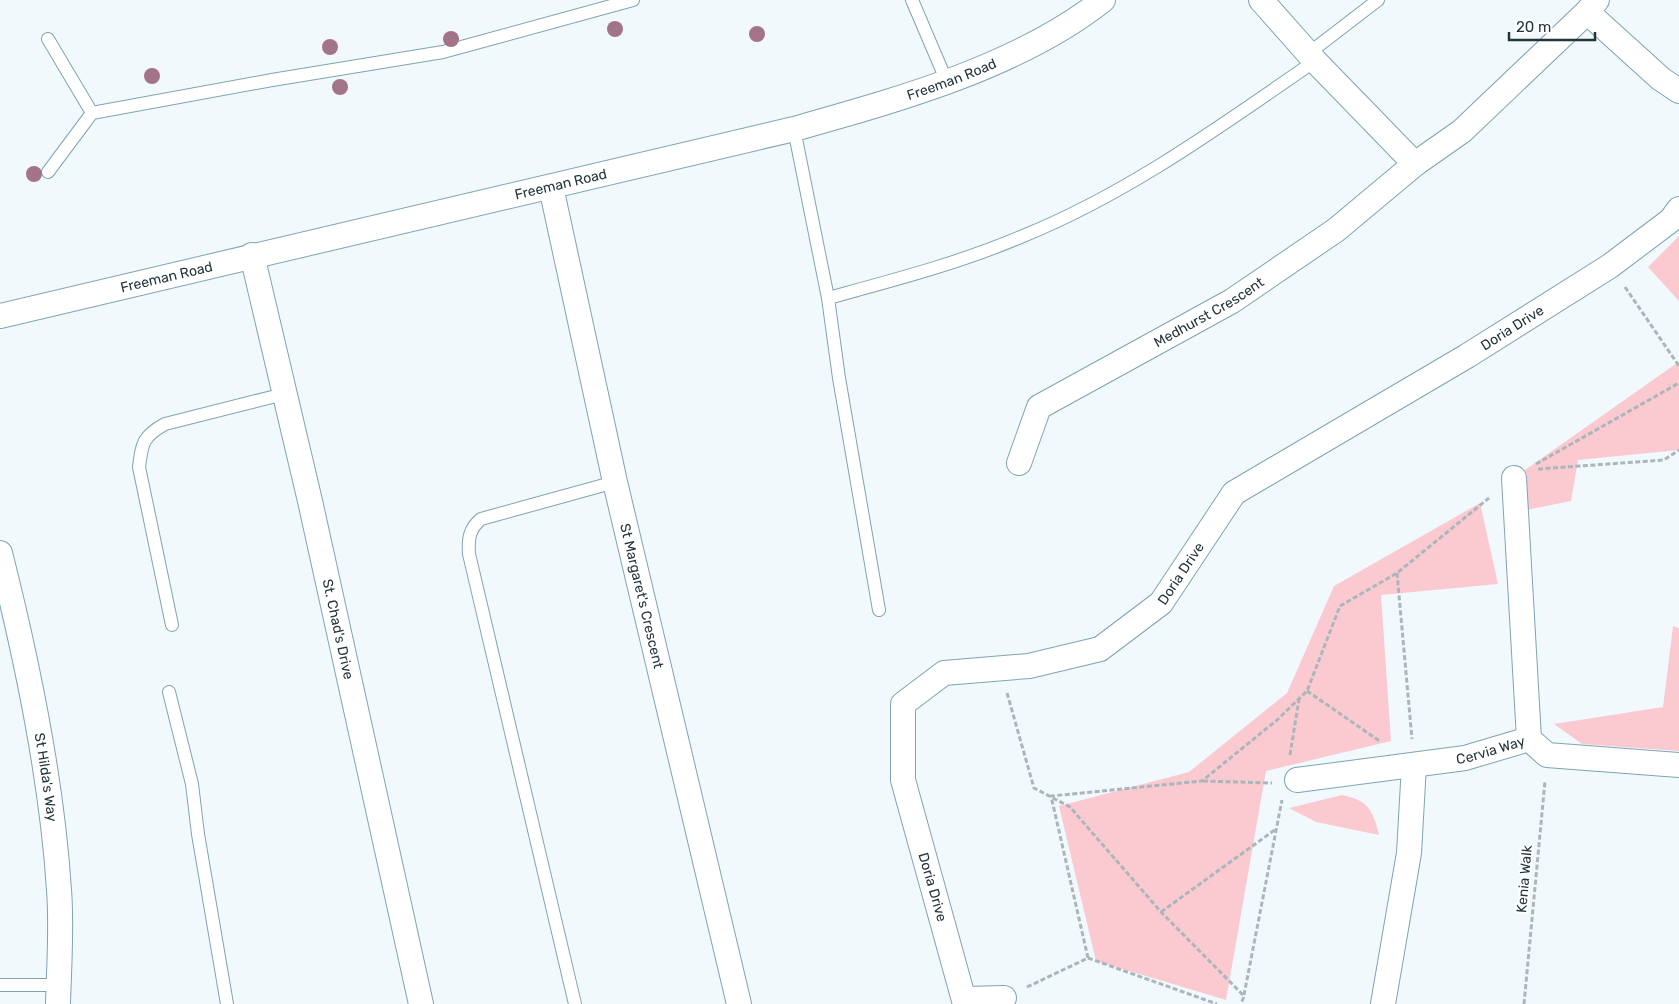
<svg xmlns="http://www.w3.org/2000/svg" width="1679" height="1004" font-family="Rubik,sans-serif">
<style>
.green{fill:#fbcad1}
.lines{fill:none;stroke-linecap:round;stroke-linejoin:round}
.service-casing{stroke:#7ea4b5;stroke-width:14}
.minor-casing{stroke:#7ea4b5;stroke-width:26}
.path{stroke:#abb6bb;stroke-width:3;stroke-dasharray:5 2.5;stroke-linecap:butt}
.service{stroke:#fff;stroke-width:12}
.minor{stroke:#fff;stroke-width:24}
.tree{fill:#a37488}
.labels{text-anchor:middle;stroke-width:4;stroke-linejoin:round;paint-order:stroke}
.street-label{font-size:14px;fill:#25353c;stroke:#fff}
</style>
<rect width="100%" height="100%" fill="#f1f9fd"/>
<!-- green -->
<g class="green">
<path d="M1679 236V301L1648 267Z"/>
<path d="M1677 363H1679V450L1578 460 1571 501 1526 510 1525 470Z"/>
<path d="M1480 503 1498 584 1381 595 1391 741 1266 771 1226 1000 1096 961 1059 806 1189 772 1287 693 1334 586Z"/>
<path d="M1673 626 1679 628V751L1582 744 1554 724 1663 707Z"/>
<path d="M1342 795C1368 800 1373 810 1379 835L1316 822 1289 808Z"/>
</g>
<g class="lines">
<defs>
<g id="service">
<path d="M912 0 947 82"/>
<path d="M48 39 92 113"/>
<path d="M1309 53 1378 0"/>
<path d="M794 129 828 298"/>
<path d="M48 172 92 113 272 80 443 52 633 0"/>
<path d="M879 610 839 378 828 298C894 280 960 263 1023 236 1129 193 1222 125 1315 61"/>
<path d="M172 625 139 467C142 443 143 436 165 424L284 394"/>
<path d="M169 692 192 784 198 834 227 1004"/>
<path d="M0 985H58"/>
<path d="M575 1004 469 554C468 539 469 529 481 519L615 482"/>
</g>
<g id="minor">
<path d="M1261 0 1315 61 1415 164"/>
<path d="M1587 12 1661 79 1679 91"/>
<path id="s1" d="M551 187 615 482 739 1004"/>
<path id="s2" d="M252 255 310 501 421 1004"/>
<path id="s3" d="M0 316 794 129C897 100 1018 67 1103 0"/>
<path id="s4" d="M1019 463 1039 407 1232 301 1336 230 1415 164 1462 131 1587 12 1597 0"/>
<path d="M1514 478 1529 739"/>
<path id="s5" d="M0 553C27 660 52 779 59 890 62 927 59 966 58 1004"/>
<path id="s6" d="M1297 780 1465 758 1529 739 1547 755 1679 765"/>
<path d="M964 999 1004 998"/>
<path id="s7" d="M965 1004 903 780V704L944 673 1029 666 1100 649 1161 603 1234 493 1467 356 1610 266 1671 220 1679 209"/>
<path d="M1383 1004 1409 853 1414 765"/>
</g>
</defs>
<!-- service casing -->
<use href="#service" class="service-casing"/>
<!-- minor casing -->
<use href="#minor" class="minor-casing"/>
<!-- path -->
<g class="path">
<path d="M1625 287 1679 366"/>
<path d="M1536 464 1679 383"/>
<path d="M1538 469 1664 460 1679 450"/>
<path d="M1397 573 1412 739"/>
<path d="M1307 691 1381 742"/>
<path d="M1007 693 1034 788 1070 807 1161 912 1244 996 1241 1004"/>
<path d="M1290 755 1299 699"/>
<path d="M1203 781 1272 783"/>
<path d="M1161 912 1276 829"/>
<path d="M1088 958 1051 796 1202 781 1277 720 1307 691 1340 606 1397 573 1489 498"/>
<path d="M1027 987 1088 958 1217 1004"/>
<path d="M1244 995 1282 800"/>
<path d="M1524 1004 1545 781"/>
</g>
<!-- service -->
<use href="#service" class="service"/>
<!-- minor -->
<use href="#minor" class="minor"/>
</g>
<!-- trees -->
<g class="tree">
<circle cx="615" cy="29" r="8"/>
<circle cx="757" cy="34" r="8"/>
<circle cx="451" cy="39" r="8"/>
<circle cx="330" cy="47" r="8"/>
<circle cx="152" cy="76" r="8"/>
<circle cx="340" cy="87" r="8"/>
<circle cx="34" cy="174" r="8"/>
</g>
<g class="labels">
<!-- street labels -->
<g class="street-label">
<text dy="5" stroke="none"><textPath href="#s3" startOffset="981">Freeman Road</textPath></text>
<text dy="5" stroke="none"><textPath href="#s3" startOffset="576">Freeman Road</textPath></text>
<text dy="5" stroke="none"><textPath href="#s3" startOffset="171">Freeman Road</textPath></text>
<text dy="5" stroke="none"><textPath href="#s4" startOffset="254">Medhurst Crescent</textPath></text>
<text dy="5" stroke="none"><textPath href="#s7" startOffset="1050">Doria Drive</textPath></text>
<text dy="5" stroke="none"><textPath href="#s7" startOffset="630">Doria Drive</textPath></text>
<text dy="5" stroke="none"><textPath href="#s1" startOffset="419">St Margaret's Crescent</textPath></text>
<text dy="5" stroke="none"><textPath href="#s2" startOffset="384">St. Chad's Drive</textPath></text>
<text dy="5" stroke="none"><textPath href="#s6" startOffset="196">Cervia Way</textPath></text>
<text dy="5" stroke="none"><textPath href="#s5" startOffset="229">St Hilda's Way</textPath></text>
<text transform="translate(1524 879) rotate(-85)" y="5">Kenia Walk</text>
<text transform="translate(933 887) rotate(74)" y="5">Doria Drive</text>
</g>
</g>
<!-- scale -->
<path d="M1509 32v8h86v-8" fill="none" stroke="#25353c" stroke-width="2.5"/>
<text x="1516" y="32" font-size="15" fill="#25353c" stroke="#ffffff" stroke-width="4" paint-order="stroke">20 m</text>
</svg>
